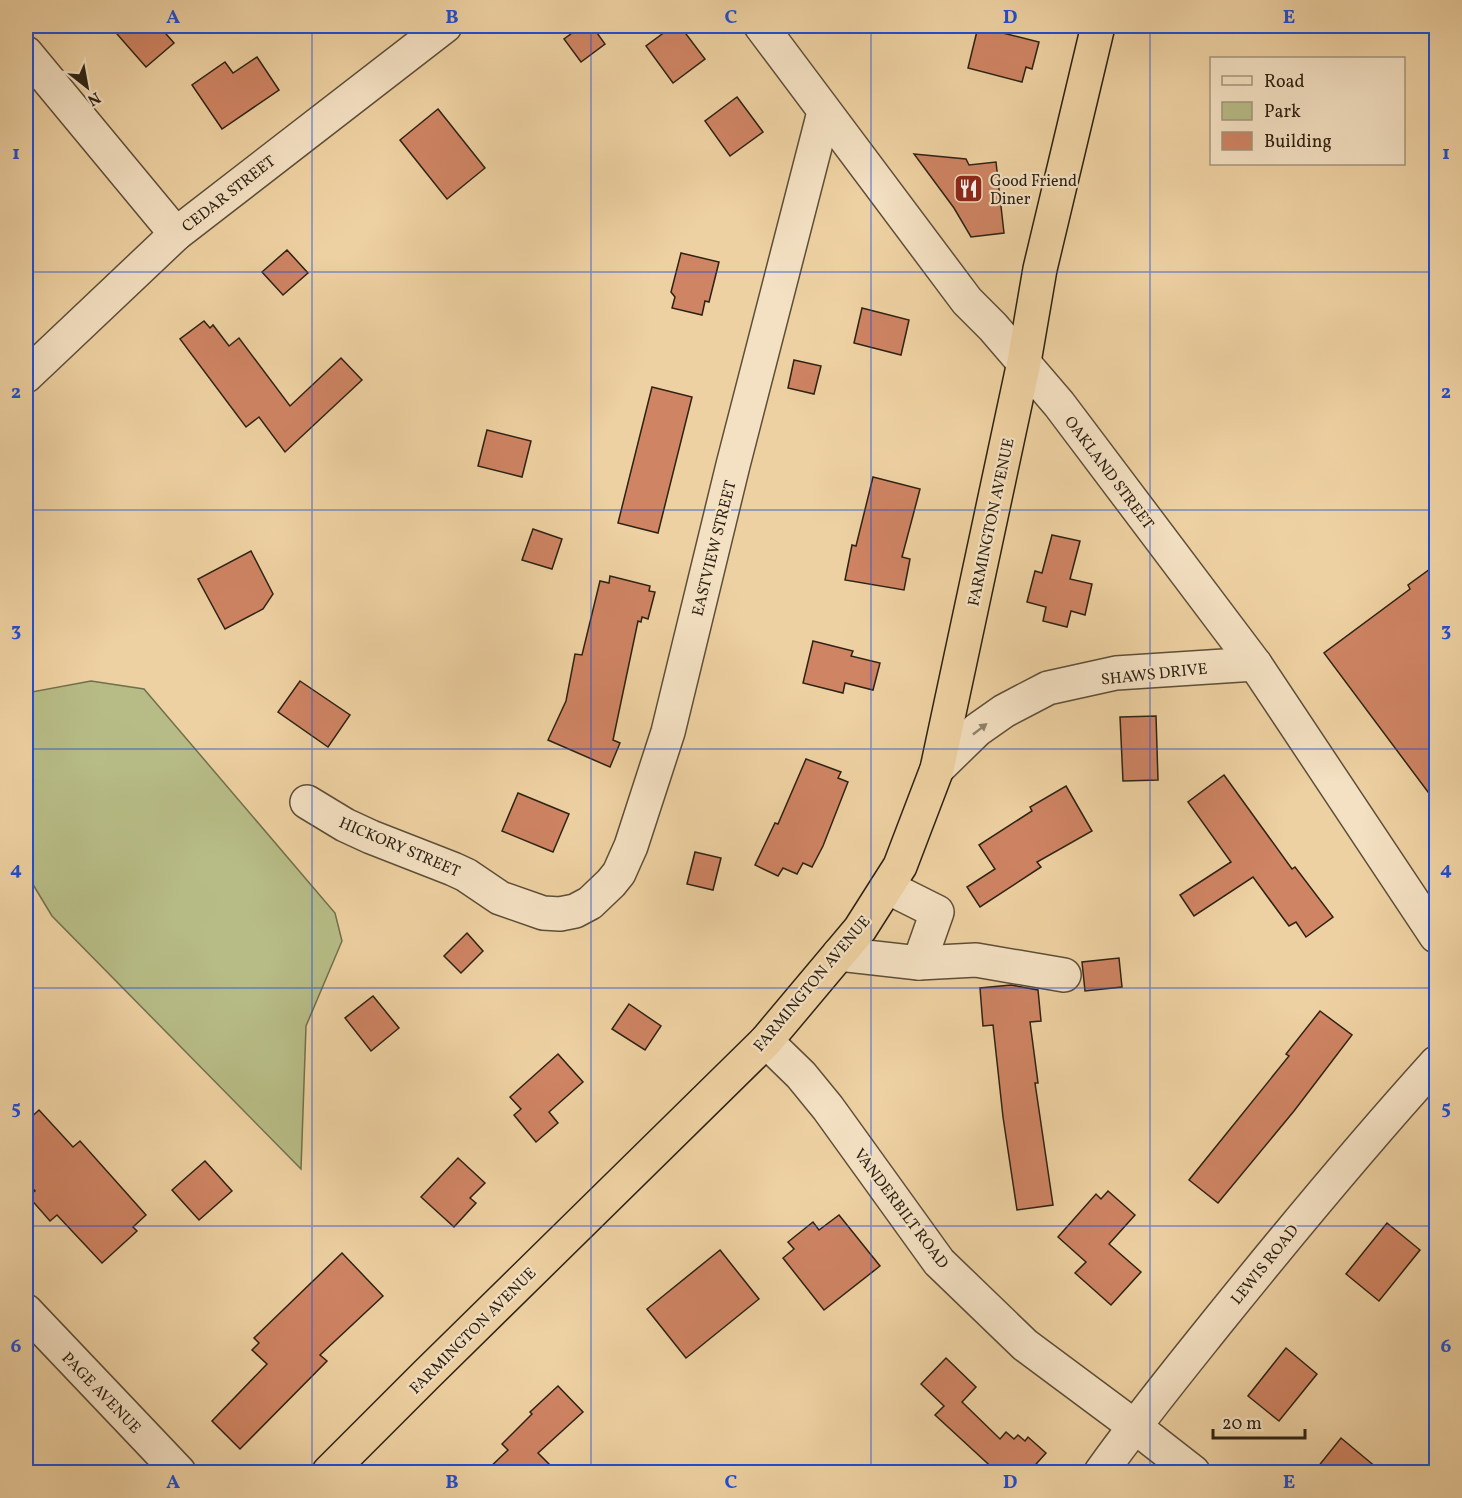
<svg xmlns="http://www.w3.org/2000/svg" width="1462" height="1498" font-family="Vollkorn,serif">
<style>
.green{fill:#b7bc86;stroke:#726f4d;stroke-width:1.5}
.building{fill:#cf8463;stroke:#2d2214;stroke-width:1.5}
.lines{fill:none;stroke-linecap:round;stroke-linejoin:round}
.minor-casing{stroke:#5d4e38;stroke-width:36}
.highway-casing{stroke:#2d2214;stroke-width:36}
.minor{stroke:#f4e1c3;stroke-width:33}
.highway{stroke:#eed1a2;stroke-width:33}
.oneway{fill:#90826c}
.grid{fill:none;stroke:#1d4ed8;stroke-width:1.5;stroke-opacity:0.55}
.labels{text-anchor:middle;stroke-width:4.5;stroke-linejoin:round;paint-order:stroke}
.poi-label{font-size:16px;fill:#2d2214;stroke:#f4e1c3;text-anchor:start}
.street-label{font-size:16px;fill:#2d2214;stroke:#f4e1c3}
.neatline{fill:none;stroke:#1d4ed8;stroke-width:2}
.grid-label{font-size:20px;text-anchor:middle;font-weight:bold;fill:#1d4ed8}
</style>
<rect width="100%" height="100%" fill="#eed1a2"/>
<filter id="stains"><feTurbulence type="fractalNoise" baseFrequency=".00333" numOctaves="4"/><feColorMatrix values="0 0 0 0 .2 0 0 0 0 .09 0 0 0 0 .02 0 0 0 .5 -.17"/></filter>
<radialGradient id="worn" r=".72"><stop offset=".6" stop-color="#630" stop-opacity="0"/><stop offset="1" stop-color="#630" stop-opacity=".3"/></radialGradient>
<!-- green -->
<path class="green" d="M91 681 144 689 335 913 342 941 306 1026 301 1169 52 916 26 873V693Z"/>
<!-- building -->
<g class="building">
<path d="M110 26H159L174 43 146 67Z"/>
<path d="M582 26H592L605 44 581 62 564 39Z"/>
<path d="M673 26H680L705 59 673 83 646 46Z"/>
<path d="M978 27 1039 42 1032 69 1026 67 1022 82 968 68Z"/>
<path d="M257 57 279 90 222 129 192 85 225 62 233 73Z"/>
<path d="M737 97 763 132 730 156 705 121Z"/>
<path d="M438 109 485 168 447 199 400 140Z"/>
<path d="M914 154 966 159 969 165 996 162 1004 233 971 237 954 208Z"/>
<path d="M287 250 308 273 283 295 262 272Z"/>
<path d="M681 253 719 262 709 302 705 301 702 315 672 308 675 297 671 292Z"/>
<path d="M862 308 909 320 901 355 854 343Z"/>
<path d="M204 321 210 328 213 325 229 346 239 338 290 406 341 358 362 380 285 452 259 417 246 427 180 339Z"/>
<path d="M794 360 821 366 814 394 788 388Z"/>
<path d="M652 387 692 397 658 533 618 523Z"/>
<path d="M487 430 531 441 522 477 478 466Z"/>
<path d="M873 477 920 489 902 557 910 559 904 590 845 580 852 545 856 546Z"/>
<path d="M533 529 562 539 552 569 522 560Z"/>
<path d="M1052 535 1080 541 1070 579 1092 584 1085 615 1071 611 1067 627 1043 621 1046 607 1027 602 1035 571 1042 573Z"/>
<path d="M251 551 273 594 263 609 225 629 198 579Z"/>
<path d="M1437 564V804L1324 653 1410 589 1408 585Z"/>
<path d="M610 576 650 586 649 591 655 592 648 619 642 617 641 622 638 621 613 740 620 743 610 767 548 740 566 701 575 654 582 655 600 581 609 583Z"/>
<path d="M813 641 853 651 851 656 880 663 873 690 845 683 843 693 803 683Z"/>
<path d="M300 681 350 715 328 747 278 712Z"/>
<path d="M1156 716 1158 780 1123 781 1120 717Z"/>
<path d="M806 759 841 772 838 778 848 782 823 846 812 867 803 863 797 874 783 868 778 876 755 865 775 823 778 824Z"/>
<path d="M1224 775 1292 869 1295 867 1333 917 1306 937 1296 922 1289 926 1253 877 1194 916 1180 895 1231 862 1188 802Z"/>
<path d="M1066 786 1092 831 1037 862 1041 867 980 907 967 887 995 869 979 845 1032 811 1030 807Z"/>
<path d="M518 793 569 814 553 852 502 831Z"/>
<path d="M695 852 721 858 713 890 687 884Z"/>
<path d="M467 933 483 951 461 973 444 956Z"/>
<path d="M1119 958 1122 987 1085 991 1082 962Z"/>
<path d="M1011 985 1038 990 1041 1021 1030 1022 1038 1083H1035L1053 1205 1017 1210 1003 1117 993 1025 983 1026 980 988Z"/>
<path d="M373 996 399 1028 371 1051 345 1018Z"/>
<path d="M629 1004 661 1026 645 1050 612 1029Z"/>
<path d="M1320 1011 1352 1035 1294 1111 1218 1203 1189 1180 1289 1056 1286 1054Z"/>
<path d="M558 1054 583 1082 549 1112 558 1123 536 1142 514 1115 521 1109 510 1097Z"/>
<path d="M39 1110 73 1147 80 1141 146 1215 133 1227 137 1231 102 1263 57 1215 50 1221 28 1196 35 1191 26 1181V1122Z"/>
<path d="M458 1158 485 1183 470 1198 476 1203 454 1227 421 1197Z"/>
<path d="M205 1161 232 1191 199 1220 172 1190Z"/>
<path d="M1108 1191 1135 1215 1109 1244 1141 1272 1111 1305 1075 1273 1086 1262 1058 1237 1096 1194 1101 1199Z"/>
<path d="M839 1215 880 1266 824 1310 783 1258 794 1249 788 1242 813 1222 819 1230Z"/>
<path d="M1387 1223 1420 1250 1379 1301 1346 1274Z"/>
<path d="M720 1250 759 1299 686 1358 647 1309Z"/>
<path d="M342 1253 383 1296 320 1355 327 1361 240 1449 212 1421 267 1364 252 1350 259 1343 254 1338Z"/>
<path d="M1286 1348 1317 1374 1279 1421 1248 1396Z"/>
<path d="M946 1358 976 1387 962 1402 1000 1439 1006 1432 1014 1439 1018 1435 1025 1441 1028 1437 1046 1453 1028 1473H998L935 1415 944 1406 921 1384Z"/>
<path d="M558 1386 583 1412 538 1453 558 1473H484L508 1450 502 1444 532 1414 530 1412Z"/>
<path d="M1341 1438 1383 1473H1313Z"/>
</g>
<g class="lines">
<defs>
<g id="minor">
<path d="M761 26 967 301 993 327 1059 404 1255 664 1436 936"/>
<path d="M26 53 176 234"/>
<path d="M26 376 176 234 445 26"/>
<path d="M937 769 977 730 1004 711 1048 688 1116 673 1255 664"/>
<path d="M307 802 345 825 371 837 453 869 466 875 500 898 543 913 560 914 575 911 590 903 611 883 619 873 631 846 668 732 733 465 824 112"/>
<path d="M887 887 937 912 919 963"/>
<path d="M839 954 919 963 976 960 1064 975"/>
<path d="M766 1041 801 1075 828 1108 939 1262 1025 1345 1134 1426 1193 1472"/>
<path d="M26 1311 179 1472"/>
<path d="M1101 1472C1138 1420 1178 1371 1218 1321 1289 1233 1361 1146 1436 1063"/>
</g>
<path id="highway" d="M329 1472 427 1374 766 1041 860 929 900 866 937 769 1024 362 1040 269 1098 26"/>
</defs>
<!-- minor casing -->
<use href="#minor" class="minor-casing"/>
<!-- highway casing -->
<use href="#highway" class="highway-casing"/>
<!-- minor -->
<use href="#minor" class="minor"/>
<!-- highway -->
<use href="#highway" class="highway"/>
</g>
<!-- one-way arrows -->
<defs><path id="oneway-solid" d="M-6-.8H1V-3.2L6.5 0L1 3.2V.8H-6Z" transform="scale(1.5)"/></defs>
<use class="oneway" href="#oneway-solid" transform="translate(980 729) rotate(-38)"/>
<!-- grid -->
<path class="grid" d="M312 26V1472M591 26V1472M871 26V1472M1150 26V1472M26 272H1436M26 510H1436M26 749H1436M26 988H1436M26 1226H1436"/>
<!-- icons -->
<defs>
<symbol id="restaurant-square" viewBox="-11 -11 22 22"><rect x="-9" y="-9" width="18" height="18" rx="4" fill="#8f2418" stroke="#f4e1c3"/><path d="M-5-6h1v4h1v-4h1v4h1v-4h1v5L-1.5 .5V6h-2V.5L-5-1ZM5-6V6H3V1.5H1.5Q1.5-4 5-6Z" fill="#fff"/></symbol>
</defs>
<g fill-rule="evenodd">
<use href="#restaurant-square" x="952" y="172" width="33" height="33"/>
</g>
<g class="labels">
<!-- poi labels -->
<g class="poi-label">
<text x="990" y="186">Good Friend<tspan x="990" dy="18">Diner</tspan></text>
</g>
<!-- street labels -->
<g class="street-label">
<text transform="translate(228 193) rotate(-38)" y="6">CEDAR STREET</text>
<text transform="translate(1110 472) rotate(53)" y="6">OAKLAND STREET</text>
<text transform="translate(990 522) rotate(-78)" y="6">FARMINGTON AVENUE</text>
<text transform="translate(713 548) rotate(-76)" y="6">EASTVIEW STREET</text>
<text transform="translate(1154 673) rotate(-6)" y="6">SHAWS DRIVE</text>
<text transform="translate(400 846) rotate(23)" y="6">HICKORY STREET</text>
<text transform="translate(811 983) rotate(-50)" y="6">FARMINGTON AVENUE</text>
<text transform="translate(902 1208) rotate(53)" y="6">VANDERBILT ROAD</text>
<text transform="translate(1264 1264) rotate(-51)" y="6">LEWIS ROAD</text>
<text transform="translate(472 1330) rotate(-45)" y="6">FARMINGTON AVENUE</text>
<text transform="translate(102 1392) rotate(46)" y="6">PAGE AVENUE</text>
</g>
</g>
<!-- margin -->
<rect width="1462" height="1498" fill="none" stroke="#eed1a2" stroke-width="66"/>
<!-- legend -->
<rect x="1210" y="57" width="195" height="108" fill="#f4e1c3" stroke="#a4957d" stroke-width="1.5"/>
<rect x="1222" y="76" width="30" height="9" fill="#f4e1c3" stroke="#a4957d" stroke-width="1.5"/>
<text x="1264" y="87" font-size="18" fill="#2d2214">Road</text>
<rect x="1222" y="102" width="30" height="18" fill="#b7bc86" stroke="#a4957d" stroke-width="1.5"/>
<text x="1264" y="117" font-size="18" fill="#2d2214">Park</text>
<rect x="1222" y="132" width="30" height="18" fill="#cf8463" stroke="#a4957d" stroke-width="1.5"/>
<text x="1264" y="147" font-size="18" fill="#2d2214">Building</text>
<!-- north arrow -->
<g transform="translate(87 87) rotate(149)" stroke="#f4e1c3" stroke-width="4.5" paint-order="stroke">
<path d="M0-4.5L10 22L0 15L-10 22Z" fill="#2d2214"/>
<text y="-9" font-size="16" font-weight="bold" text-anchor="middle" fill="#2d2214">N</text>
</g>
<!-- scale -->
<path d="M1213 1429v9h92v-9" fill="none" stroke="#2d2214" stroke-width="3"/>
<text x="1222" y="1429" font-size="18" fill="#2d2214" stroke="#f4e1c3" stroke-width="4.5" paint-order="stroke">20 m</text>
<rect x="33" y="33" width="1396" height="1432" class="neatline"/>
<g class="grid-label">
<text x="173" y="23">A</text>
<text x="452" y="23">B</text>
<text x="731" y="23">C</text>
<text x="1010" y="23">D</text>
<text x="1289" y="23">E</text>
<text x="16" y="159">1</text>
<text x="1446" y="159">1</text>
<text x="16" y="398">2</text>
<text x="1446" y="398">2</text>
<text x="16" y="636">3</text>
<text x="1446" y="636">3</text>
<text x="16" y="875">4</text>
<text x="1446" y="875">4</text>
<text x="16" y="1114">5</text>
<text x="1446" y="1114">5</text>
<text x="16" y="1352">6</text>
<text x="1446" y="1352">6</text>
<text x="173" y="1488">A</text>
<text x="452" y="1488">B</text>
<text x="731" y="1488">C</text>
<text x="1010" y="1488">D</text>
<text x="1289" y="1488">E</text>
</g>
<rect width="100%" height="100%" filter="url(#stains)"/>
<rect width="100%" height="100%" fill="url(#worn)"/>
</svg>
